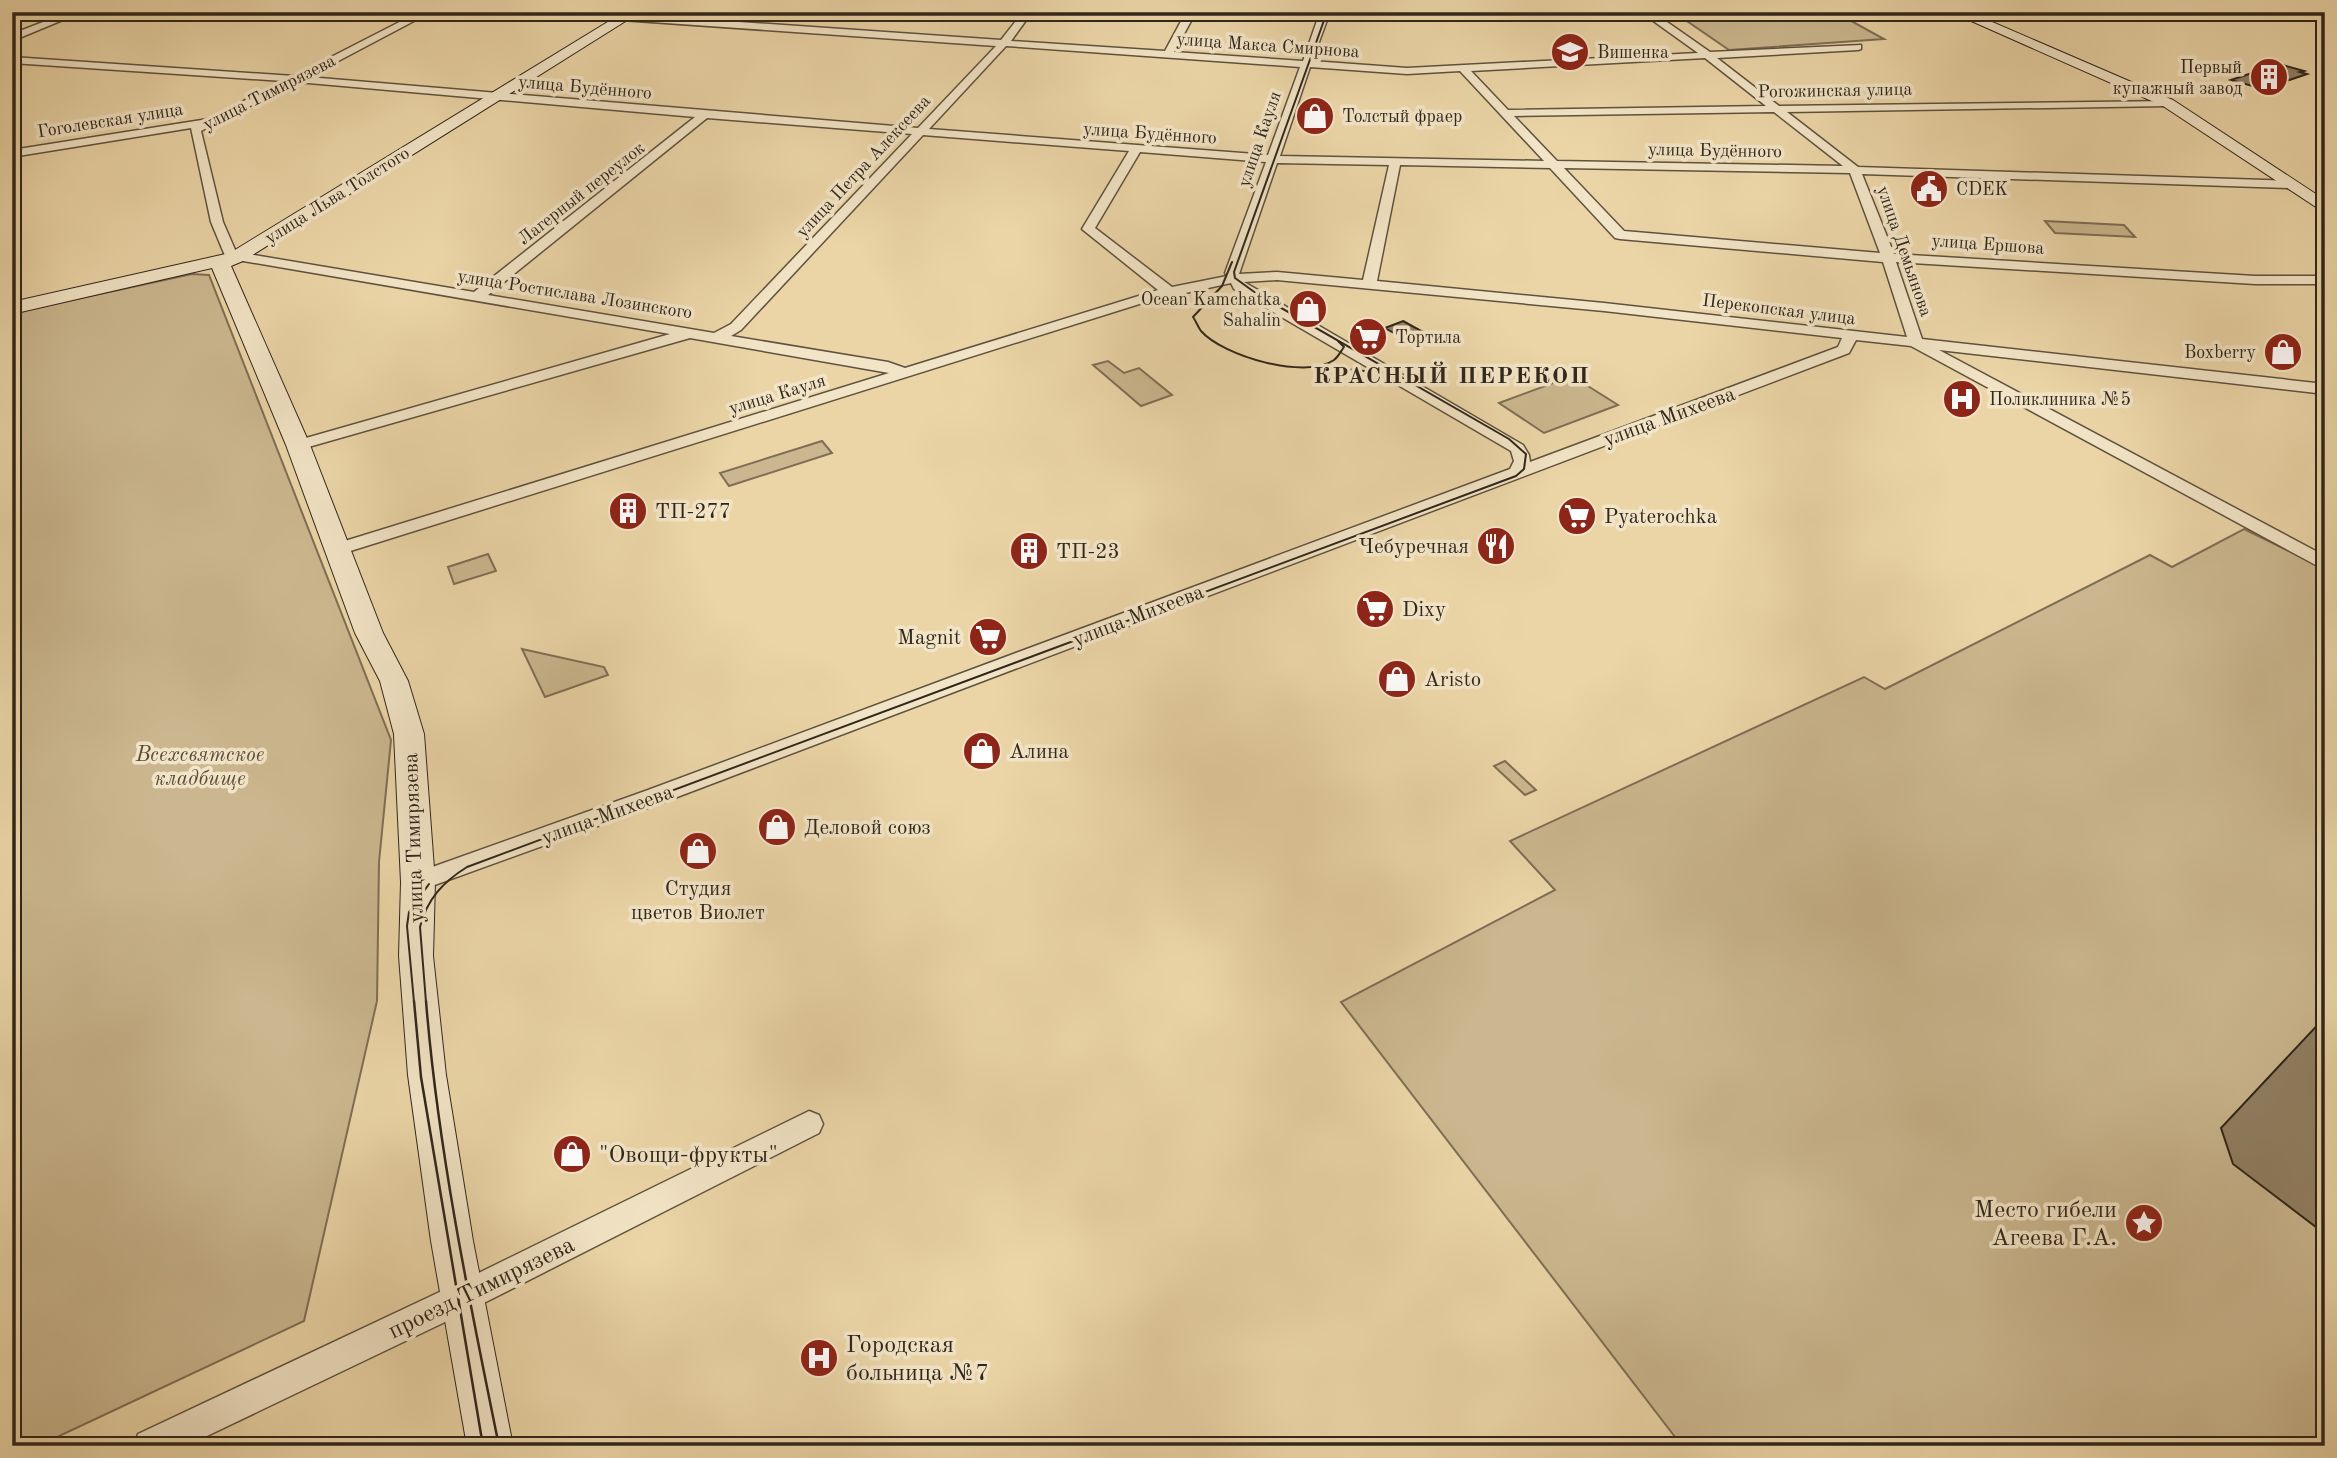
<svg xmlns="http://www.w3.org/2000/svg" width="2337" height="1458" font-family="'Old Standard TT',serif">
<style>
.green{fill:#cbb78f;stroke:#7e6e55;stroke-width:2}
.building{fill:#918164;stroke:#30261b;stroke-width:2}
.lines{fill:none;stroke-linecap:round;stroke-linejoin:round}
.street-casing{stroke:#5f523e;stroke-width:3}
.secondary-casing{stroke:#30261b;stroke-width:2}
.street{fill:#f2e4c6;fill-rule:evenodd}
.secondary{fill:#f2e4c6;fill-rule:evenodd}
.tram-far1{stroke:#30261b;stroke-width:2}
.tram{stroke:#30261b;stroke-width:2.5}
.labels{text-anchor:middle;stroke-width:7;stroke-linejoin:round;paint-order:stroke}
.far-street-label{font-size:18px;fill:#30261b;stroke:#f2e4c6}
.far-poi-label{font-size:18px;fill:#30261b;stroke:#f2e4c6;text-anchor:start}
.street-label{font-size:21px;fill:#30261b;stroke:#f2e4c6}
.poi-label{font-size:21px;fill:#30261b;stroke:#f2e4c6;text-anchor:start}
.park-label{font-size:21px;font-style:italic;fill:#574a38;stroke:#f2e4c6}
.far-district-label{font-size:23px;font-weight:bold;letter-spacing:2px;fill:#30261b;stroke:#f2e4c6}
.near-poi-label{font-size:24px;fill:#30261b;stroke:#f2e4c6;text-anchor:start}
.near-street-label{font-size:24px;fill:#30261b;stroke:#f2e4c6}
</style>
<rect width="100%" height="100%" fill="#ebd5a7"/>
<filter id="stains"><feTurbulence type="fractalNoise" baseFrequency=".00286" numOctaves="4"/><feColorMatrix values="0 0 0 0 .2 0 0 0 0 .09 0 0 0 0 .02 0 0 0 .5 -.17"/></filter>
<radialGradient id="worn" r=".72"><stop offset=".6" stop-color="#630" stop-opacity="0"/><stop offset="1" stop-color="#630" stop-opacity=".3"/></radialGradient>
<!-- green -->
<g class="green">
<path d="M1793 12H1835L1884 39 1729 50 1684 19Z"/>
<path d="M2045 221 2124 225 2135 237 2055 233Z"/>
<path d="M192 274 209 275 391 740 379 862 377 1001 304 1321 38 1446H12V313Z"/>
<path d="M1108 361 1124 373 1139 368 1172 395 1141 406 1093 365Z"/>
<path d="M1572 376 1618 405 1544 433 1499 403Z"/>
<path d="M822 441 832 453 729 486 720 473Z"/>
<path d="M2244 529 2325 569V1446H1682L1341 1002 1555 890 1510 841 1864 677 1885 689 2150 555 2172 567Z"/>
<path d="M488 554 496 571 454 584 448 567Z"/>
<path d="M522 649 604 667 608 675 545 697Z"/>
<path d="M1505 761 1536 790 1525 795 1494 766Z"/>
</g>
<!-- building -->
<g class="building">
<path d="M2279 64 2304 71 2300 72 2307 74 2263 89 2231 80Z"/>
<path d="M1403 321 1425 333 1406 340 1385 328Z"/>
<path d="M2325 1017V1234L2233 1164 2221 1128Z"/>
</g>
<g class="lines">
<defs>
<g id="street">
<path d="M69 12H82L12 41V34Z"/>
<path d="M419 12H431L308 77 918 128 996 46 550 15 546 12H594L1001 40 1023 12H1032L1011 41 1165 51 1186 12H1196L1174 52 1303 61 1320 12H1330L1312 61 1407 68 1698 53 1652 20 1579 12 1657 15 1710 52 1861 45V49L1858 50 1717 58 1779 106 2172 101V105L2168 106 1787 112 1858 167 2292 181 2294 184 2288 188 1862 174 1894 254 2255 276H2325V284H2255L1896 262 1922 339 2325 384V394L1939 350 2325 556V570L1911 346 1856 340 1849 353 664 802 418 891 410 889 406 882 410 875 648 790 1510 469 1514 461 1511 451 1249 298 1234 289 1231 283 1149 301 344 553H332L329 549 332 545 889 373 690 338 298 450 290 445 292 442 670 334 226 258 211 222 191 128 12 157V150L208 119 283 81 12 63V57L294 76ZM1006 46 1300 67 1268 155 929 129ZM1705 58 1766 106 1508 110 1471 71ZM1310 67 1407 74 1460 71 1544 161 1280 156ZM297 82 695 117 474 292 236 252 223 222 201 131ZM1774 112 1843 166 1557 161 1514 116ZM707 118 912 134 731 324 714 333 488 295ZM923 135 1129 151 1082 229 1158 290 905 368 888 362 731 336 741 330ZM1140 152 1266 162 1225 273 1227 276 1172 287 1095 228ZM1277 163 1389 165 1363 280 1277 272 1239 274ZM1400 165 1550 168 1615 238 1620 239 1883 262 1907 337 1604 303 1377 281ZM1564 168 1850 173 1880 253 1624 231ZM1277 280 1604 311 1842 338 1838 347 1530 462 1529 455 1523 445 1244 282Z"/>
<path d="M809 1111 819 1115 823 1124 819 1133 468 1311 186 1446H134L138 1434 446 1289Z"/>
</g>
<g id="secondary">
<path d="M624 12H640L243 261 231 266 310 445 383 633 408 681 424 734 435 882 433 956 446 1075 473 1241 513 1446H467L431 1241 408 1075 399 956 401 882 394 734 380 681 355 633 286 445 212 268 12 314V302L230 253Z"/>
<path d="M1951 12H1969L2173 100 2325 200V213L2163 106Z"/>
</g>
</defs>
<!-- street casing -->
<use href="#street" class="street-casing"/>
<!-- secondary casing -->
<use href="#secondary" class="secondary-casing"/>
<!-- street -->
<use href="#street" class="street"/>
<!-- secondary -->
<use href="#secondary" class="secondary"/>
<!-- tram-far1 -->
<g class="tram-far1">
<path d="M1232 262 1222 286 1193 317C1196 321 1198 327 1201 331 1223 356 1305 380 1334 360 1338 357 1341 351 1344 347L1338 341"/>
<path d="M1323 367 1385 373"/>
<path d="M414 1002 407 926 409 912 429 884"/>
<path d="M426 1002 420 927C427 899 443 882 467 867L1516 476 1524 469 1526 454 1509 439 1257 294 1235 278 1234 272 1327 12"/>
</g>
<!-- tram -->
<g class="tram">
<path d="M414 1001 421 1077 483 1446"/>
<path d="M426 1001C438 1150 469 1299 499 1446"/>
</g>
</g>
<!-- icons -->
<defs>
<symbol id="school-disc" viewBox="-11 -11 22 22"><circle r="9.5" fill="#8f2418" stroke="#f2e4c6"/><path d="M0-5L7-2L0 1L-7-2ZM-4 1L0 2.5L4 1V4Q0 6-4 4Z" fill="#fff"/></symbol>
<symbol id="building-disc" viewBox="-11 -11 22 22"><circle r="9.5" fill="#8f2418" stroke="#f2e4c6"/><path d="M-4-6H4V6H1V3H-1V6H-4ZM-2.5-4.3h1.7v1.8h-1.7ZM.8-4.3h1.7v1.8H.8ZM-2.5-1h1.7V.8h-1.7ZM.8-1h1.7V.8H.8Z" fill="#fff"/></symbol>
<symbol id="shop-disc" viewBox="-11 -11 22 22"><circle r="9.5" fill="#8f2418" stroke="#f2e4c6"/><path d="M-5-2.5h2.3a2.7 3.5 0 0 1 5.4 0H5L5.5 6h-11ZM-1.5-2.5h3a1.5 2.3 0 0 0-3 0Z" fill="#fff"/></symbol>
<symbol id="civic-disc" viewBox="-11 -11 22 22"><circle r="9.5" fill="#8f2418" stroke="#f2e4c6"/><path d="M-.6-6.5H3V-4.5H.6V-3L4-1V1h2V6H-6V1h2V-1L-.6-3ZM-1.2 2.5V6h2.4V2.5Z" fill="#fff"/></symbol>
<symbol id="supermarket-disc" viewBox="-11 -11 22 22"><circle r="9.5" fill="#8f2418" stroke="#f2e4c6"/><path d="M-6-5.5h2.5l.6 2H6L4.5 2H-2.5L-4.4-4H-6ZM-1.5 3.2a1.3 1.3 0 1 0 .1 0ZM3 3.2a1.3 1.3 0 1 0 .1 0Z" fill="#fff"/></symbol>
<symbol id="hospital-disc" viewBox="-11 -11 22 22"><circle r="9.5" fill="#8f2418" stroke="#f2e4c6"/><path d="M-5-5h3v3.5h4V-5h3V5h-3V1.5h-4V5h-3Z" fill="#fff"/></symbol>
<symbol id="restaurant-disc" viewBox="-11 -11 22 22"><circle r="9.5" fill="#8f2418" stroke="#f2e4c6"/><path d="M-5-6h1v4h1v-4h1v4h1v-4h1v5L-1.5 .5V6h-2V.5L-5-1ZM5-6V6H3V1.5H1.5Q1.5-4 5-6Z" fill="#fff"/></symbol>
<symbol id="sight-disc" viewBox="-11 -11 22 22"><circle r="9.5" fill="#8f2418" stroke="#f2e4c6"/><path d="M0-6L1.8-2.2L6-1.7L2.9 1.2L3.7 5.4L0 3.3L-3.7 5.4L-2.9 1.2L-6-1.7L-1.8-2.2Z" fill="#fff"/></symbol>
</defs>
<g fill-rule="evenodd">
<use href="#school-disc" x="1548" y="30" width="44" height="44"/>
<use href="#building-disc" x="2247" y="55" width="44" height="44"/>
<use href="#shop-disc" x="1293" y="94" width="44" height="44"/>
<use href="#civic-disc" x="1907" y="167" width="44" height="44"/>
<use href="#shop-disc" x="1286" y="287" width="44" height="44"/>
<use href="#supermarket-disc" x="1346" y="315" width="44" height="44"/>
<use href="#shop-disc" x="2261" y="330" width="44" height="44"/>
<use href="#hospital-disc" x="1940" y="377" width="44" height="44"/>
<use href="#building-disc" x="606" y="489" width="44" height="44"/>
<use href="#supermarket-disc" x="1555" y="494" width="44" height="44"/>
<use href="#restaurant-disc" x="1474" y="524" width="44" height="44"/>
<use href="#building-disc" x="1007" y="529" width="44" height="44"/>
<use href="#supermarket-disc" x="1353" y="587" width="44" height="44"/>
<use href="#supermarket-disc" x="966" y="615" width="44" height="44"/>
<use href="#shop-disc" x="1375" y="657" width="44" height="44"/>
<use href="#shop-disc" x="960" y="729" width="44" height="44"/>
<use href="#shop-disc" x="755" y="805" width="44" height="44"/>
<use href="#shop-disc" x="676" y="829" width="44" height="44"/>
<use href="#shop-disc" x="550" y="1132" width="44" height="44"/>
<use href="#sight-disc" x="2122" y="1201" width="44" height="44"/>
<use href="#hospital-disc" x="797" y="1336" width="44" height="44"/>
</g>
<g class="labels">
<!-- far-street labels -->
<g class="far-street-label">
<text transform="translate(1268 45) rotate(4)" y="6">улица Макса Смирнова</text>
<text transform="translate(585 87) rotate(5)" y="6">улица Будённого</text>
<text transform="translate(1835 90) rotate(-1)" y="6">Рогожинская улица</text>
<text transform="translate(269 92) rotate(-27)" y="6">улица Тимирязева</text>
<text transform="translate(110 120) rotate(-9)" y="6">Гоголевская улица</text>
<text transform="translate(1150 133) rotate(4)" y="6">улица Будённого</text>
<text transform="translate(1259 139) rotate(-71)" y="6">улица Кауля</text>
<text transform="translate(1715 150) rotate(1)" y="6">улица Будённого</text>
<text transform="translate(863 166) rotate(-47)" y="6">улица Петра Алексеева</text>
<text transform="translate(581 193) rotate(-38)" y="6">Лагерный переулок</text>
<text transform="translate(337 195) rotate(-32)" y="6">улица Льва Толстого</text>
<text transform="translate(1988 244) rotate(4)" y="6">улица Ершова</text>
<text transform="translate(1905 251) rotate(71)" y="6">улица Демьянова</text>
<text transform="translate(575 294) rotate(9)" y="6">улица Ростислава Лозинского</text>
<text transform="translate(1779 309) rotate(7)" y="6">Перекопская улица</text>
<text transform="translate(777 394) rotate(-17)" y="6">улица Кауля</text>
</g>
<!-- far-poi labels -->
<g class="far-poi-label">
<text x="1597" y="58">Вишенка</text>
<text x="2242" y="73" text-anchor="end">Первый<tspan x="2242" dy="21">купажный завод</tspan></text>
<text x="1342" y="122">Толстый фраер</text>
<text x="1956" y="195">CDEK</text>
<text x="1281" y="305" text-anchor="end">Ocean Kamchatka<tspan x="1281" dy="21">Sahalin</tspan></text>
<text x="1395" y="343">Тортила</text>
<text x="2256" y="358" text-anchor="end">Boxberry</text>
<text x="1989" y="405">Поликлиника №5</text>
</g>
<!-- street labels -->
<g class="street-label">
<text transform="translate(1669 416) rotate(-20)" y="7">улица Михеева</text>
<text transform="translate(1138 615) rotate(-21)" y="7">улица Михеева</text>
<text transform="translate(607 814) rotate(-20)" y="7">улица Михеева</text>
<text transform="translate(413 838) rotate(-92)" y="7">улица Тимирязева</text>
</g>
<!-- poi labels -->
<g class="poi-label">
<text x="655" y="518">ТП-277</text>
<text x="1604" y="523">Pyaterochka</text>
<text x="1469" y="553" text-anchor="end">Чебуречная</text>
<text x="1056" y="558">ТП-23</text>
<text x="1402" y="616">Dixy</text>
<text x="961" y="644" text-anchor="end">Magnit</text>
<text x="1424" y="686">Aristo</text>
<text x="1009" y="758">Алина</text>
<text x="804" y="834">Деловой союз</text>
<text x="698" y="895" text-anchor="middle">Студия<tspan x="698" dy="24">цветов Виолет</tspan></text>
</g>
<!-- park labels -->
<g class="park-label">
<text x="200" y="761">Всехсвятское<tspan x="200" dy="24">кладбище</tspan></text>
</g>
<!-- far-district labels -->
<g class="far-district-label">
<text x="1452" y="383">КРАСНЫЙ ПЕРЕКОП</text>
</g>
<!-- near-poi labels -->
<g class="near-poi-label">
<text x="599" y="1162">"Овощи-фрукты"</text>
<text x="2117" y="1217" text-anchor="end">Место гибели<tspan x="2117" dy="28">Агеева Г.А.</tspan></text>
<text x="846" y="1352">Городская<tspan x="846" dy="28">больница №7</tspan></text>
</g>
<!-- near-street labels -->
<g class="near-street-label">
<text transform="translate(481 1287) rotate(-26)" y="8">проезд Тимирязева</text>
</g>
</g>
<!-- margin -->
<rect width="2337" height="1458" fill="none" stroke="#ebd5a7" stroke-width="42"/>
<rect x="14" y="14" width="2309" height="1430" fill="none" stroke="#30261b" stroke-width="3.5"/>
<rect x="21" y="21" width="2295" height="1416" fill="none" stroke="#30261b" stroke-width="2"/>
<rect width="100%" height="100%" filter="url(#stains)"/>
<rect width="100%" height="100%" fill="url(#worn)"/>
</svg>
